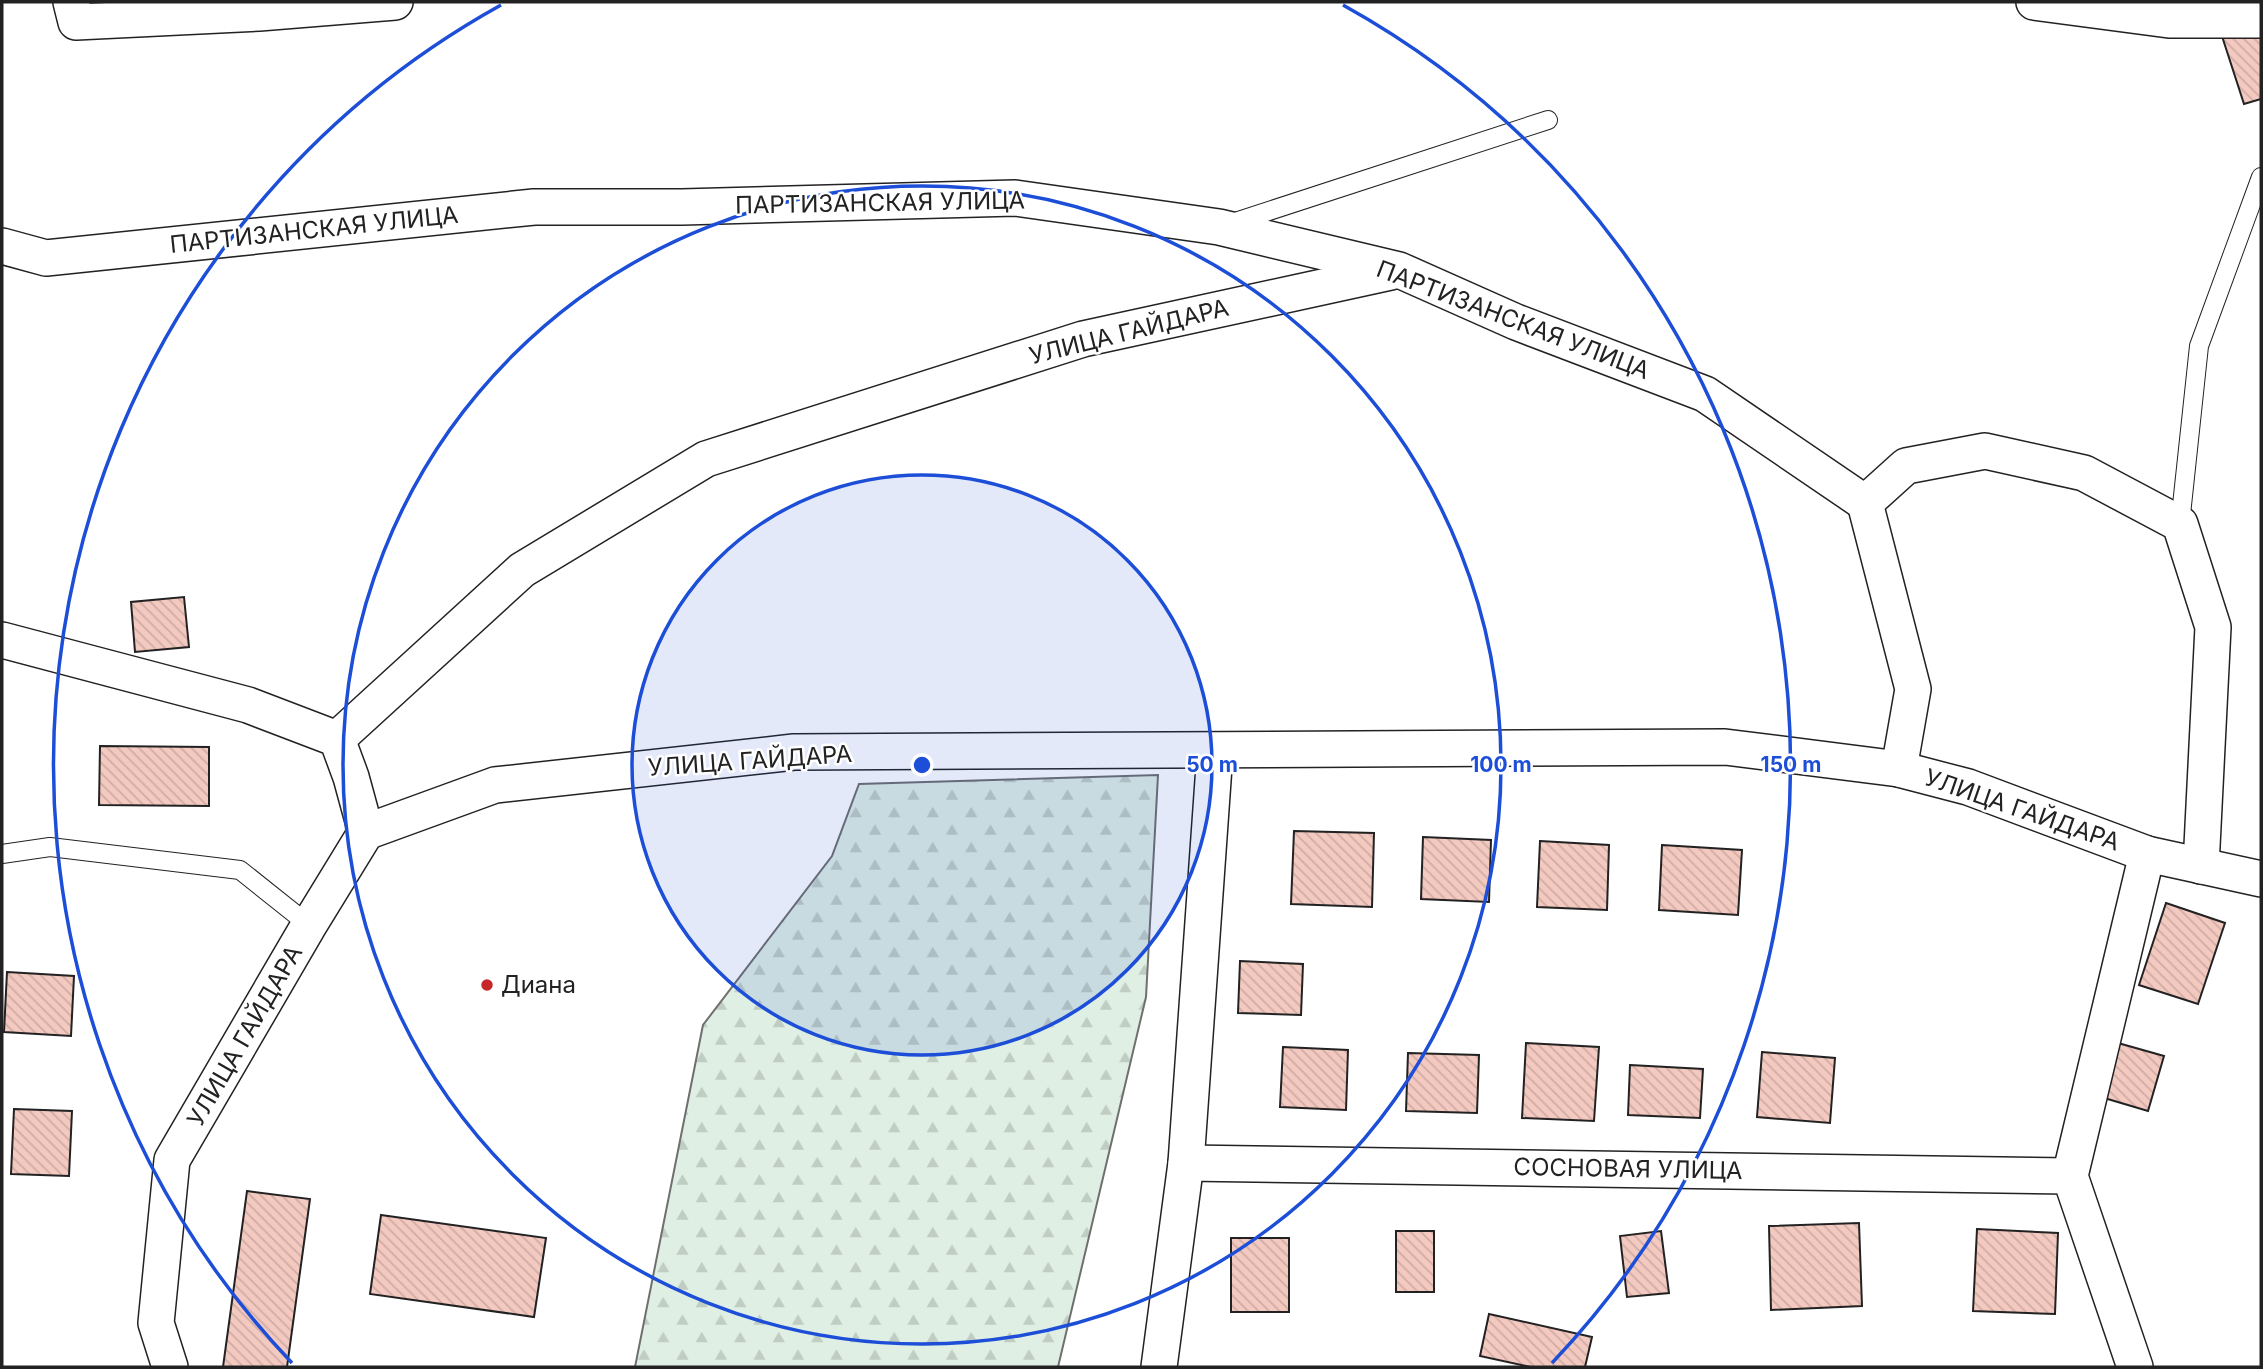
<svg xmlns="http://www.w3.org/2000/svg" width="2263" height="1369" font-family="Inter,sans-serif">
<style>
.forest{fill:url(#forest-firs);stroke:#6f6f6f;stroke-width:2}
.building{fill:url(#building-back-hatch);stroke:#222;stroke-width:2}
.lines{fill:none;stroke-linecap:round;stroke-linejoin:round}
.lane-casing{stroke:#222;stroke-width:20}
.street-casing{stroke:#222;stroke-width:38}
.lane{stroke:#fff;stroke-width:18}
.street{stroke:#fff;stroke-width:35}
.ring{fill:none;stroke:#1d4ed8;stroke-width:3.5}
.poi-dot{fill:#c62828;stroke:#fff;stroke-width:2.5}
.labels{text-anchor:middle;stroke-width:5;stroke-linejoin:round;paint-order:stroke}
.street-label{font-size:24px;fill:#222;stroke:#fff}
.poi-label{font-size:24px;fill:#222;stroke:#fff;text-anchor:start}
.centre{fill:#1d4ed8;stroke:#fff;stroke-width:3.5}
.ring-label{font-size:21px;text-anchor:middle;font-weight:bold;fill:#1d4ed8;stroke:#fff;stroke-width:5;stroke-linejoin:round;paint-order:stroke}
</style>
<defs>
<pattern id="forest-firs" width="22" height="20" patternUnits="userSpaceOnUse" patternTransform="scale(1.75)"><rect width="22" height="20" fill="#e0efe3"/><path d="M5 1l3.5 6h-7zM16 11l3.5 6h-7z" fill="#c0cdc2"/></pattern>
<pattern id="building-back-hatch" width="6" height="6" patternUnits="userSpaceOnUse" patternTransform="scale(1.75)"><rect width="6" height="6" fill="#f3c9c0"/><path d="M-1 5l2 2M0 0l6 6M5-1l2 2" fill="none" stroke="#d0aca5"/></pattern>
</defs>
<rect width="100%" height="100%" fill="#fff"/>
<!-- forest -->
<path class="forest" d="M1158 775 1146 997 1058 1367H635L703 1025 832 856 859 784Z"/>
<!-- building -->
<g class="building">
<path d="M2261 19V99L2244 104 2220 30Z"/>
<path d="M184 597 189 647 135 652 131 602Z"/>
<path d="M100 746 209 747V806L99 805Z"/>
<path d="M1294 831 1374 833 1372 907 1291 904Z"/>
<path d="M1423 837 1491 840 1489 902 1421 899Z"/>
<path d="M1540 841 1609 845 1607 910 1537 907Z"/>
<path d="M1662 845 1742 850 1738 915 1659 910Z"/>
<path d="M2166 903 2225 923 2198 1004 2139 985Z"/>
<path d="M1240 961 1303 964 1301 1015 1238 1013Z"/>
<path d="M7 972 74 976 71 1036 4 1032Z"/>
<path d="M1526 1043 1599 1047 1594 1121 1522 1118Z"/>
<path d="M2118 1043 2164 1056 2148 1111 2101 1097Z"/>
<path d="M1283 1047 1348 1050 1346 1110 1280 1107Z"/>
<path d="M1762 1052 1835 1058 1830 1123 1757 1117Z"/>
<path d="M1408 1053 1479 1055 1477 1113 1406 1111Z"/>
<path d="M1630 1065 1703 1069 1700 1118 1628 1115Z"/>
<path d="M14 1109 72 1111 69 1176 11 1174Z"/>
<path d="M247 1191 310 1199 287 1367H223Z"/>
<path d="M381 1215 546 1238 534 1317 370 1294Z"/>
<path d="M1859 1223 1862 1306 1771 1310 1769 1226Z"/>
<path d="M1977 1229 2058 1233 2055 1314 1973 1311Z"/>
<rect x="1396" y="1231" width="38" height="61"/>
<path d="M1661 1231 1669 1293 1627 1297 1620 1236Z"/>
<rect x="1231" y="1238" width="58" height="74"/>
<path d="M1489 1314 1592 1337 1585 1367H1531L1480 1356Z"/>
</g>
<g class="lines">
<defs>
<g id="lane">
<path d="M1229 224 1548 120"/>
<path d="M2180 524 2199 346 2261 177"/>
<path d="M2 854 50 847 240 870 309 925"/>
</g>
<g id="street">
<path d="M71 2 76 22 259 13 395 2"/>
<path d="M2034 2 2169 20H2261"/>
<path d="M2 246 46 258 534 207H682L1015 198 1219 227 1399 270 1516 322 1705 394 1865 503"/>
<path d="M2 640 248 705 337 739 351 777 366 832"/>
<path d="M337 739 522 570 706 459 1083 339 1391 272"/>
<path d="M1899 769 1913 689 1865 503 1906 466 1985 451 2084 473 2180 524 2213 627 2201 866"/>
<path d="M1186 1163 2070 1176"/>
<path d="M170 1367 156 1323 172 1160 309 925 366 832 495 785 794 752 1725 747 1899 769 1968 787 2147 854 2261 879"/>
<path d="M1159 1367 1186 1163 1215 752"/>
<path d="M2135 1367 2070 1176 2147 854"/>
</g>
</defs>
<!-- lane casing -->
<use href="#lane" class="lane-casing"/>
<!-- street casing -->
<use href="#street" class="street-casing"/>
<!-- lane -->
<use href="#lane" class="lane"/>
<!-- street -->
<use href="#street" class="street"/>
</g>
<!-- distance rings -->
<circle cx="922" cy="765" r="290" fill="#1d4ed8" fill-opacity=".12"/>
<g class="ring">
<circle cx="922" cy="765" r="290"/>
<circle cx="922" cy="765" r="579"/>
<path d="M292 1363A869 869 0 0 1 501 5M1343 5A869 869 0 0 1 1552 1363"/>
</g>
<!-- markers -->
<circle class="poi-dot" cx="487" cy="985" r="7"/>
<g class="labels">
<!-- street labels -->
<g class="street-label">
<text transform="translate(880 203) rotate(-1)" y="8">ПАРТИЗАНСКАЯ УЛИЦА</text>
<text transform="translate(314 230) rotate(-6)" y="8">ПАРТИЗАНСКАЯ УЛИЦА</text>
<text transform="translate(1513 320) rotate(21)" y="8">ПАРТИЗАНСКАЯ УЛИЦА</text>
<text transform="translate(1129 332) rotate(-14)" y="8">УЛИЦА ГАЙДАРА</text>
<text transform="translate(750 761) rotate(-4)" y="8">УЛИЦА ГАЙДАРА</text>
<text transform="translate(2022 810) rotate(19)" y="8">УЛИЦА ГАЙДАРА</text>
<text transform="translate(245 1036) rotate(-60)" y="8">УЛИЦА ГАЙДАРА</text>
<text transform="translate(1628 1169) rotate(1)" y="8">СОСНОВАЯ УЛИЦА</text>
</g>
<!-- poi labels -->
<g class="poi-label">
<text x="501" y="993">Диана</text>
</g>
</g>
<circle cx="922" cy="765" r="10" class="centre"/>
<g class="ring-label">
<text x="1212" y="772">50 m</text>
<text x="1501" y="772">100 m</text>
<text x="1791" y="772">150 m</text>
</g>
<!-- border -->
<rect width="2263" height="1369" fill="none" stroke="#222222" stroke-width="7"/>
</svg>
